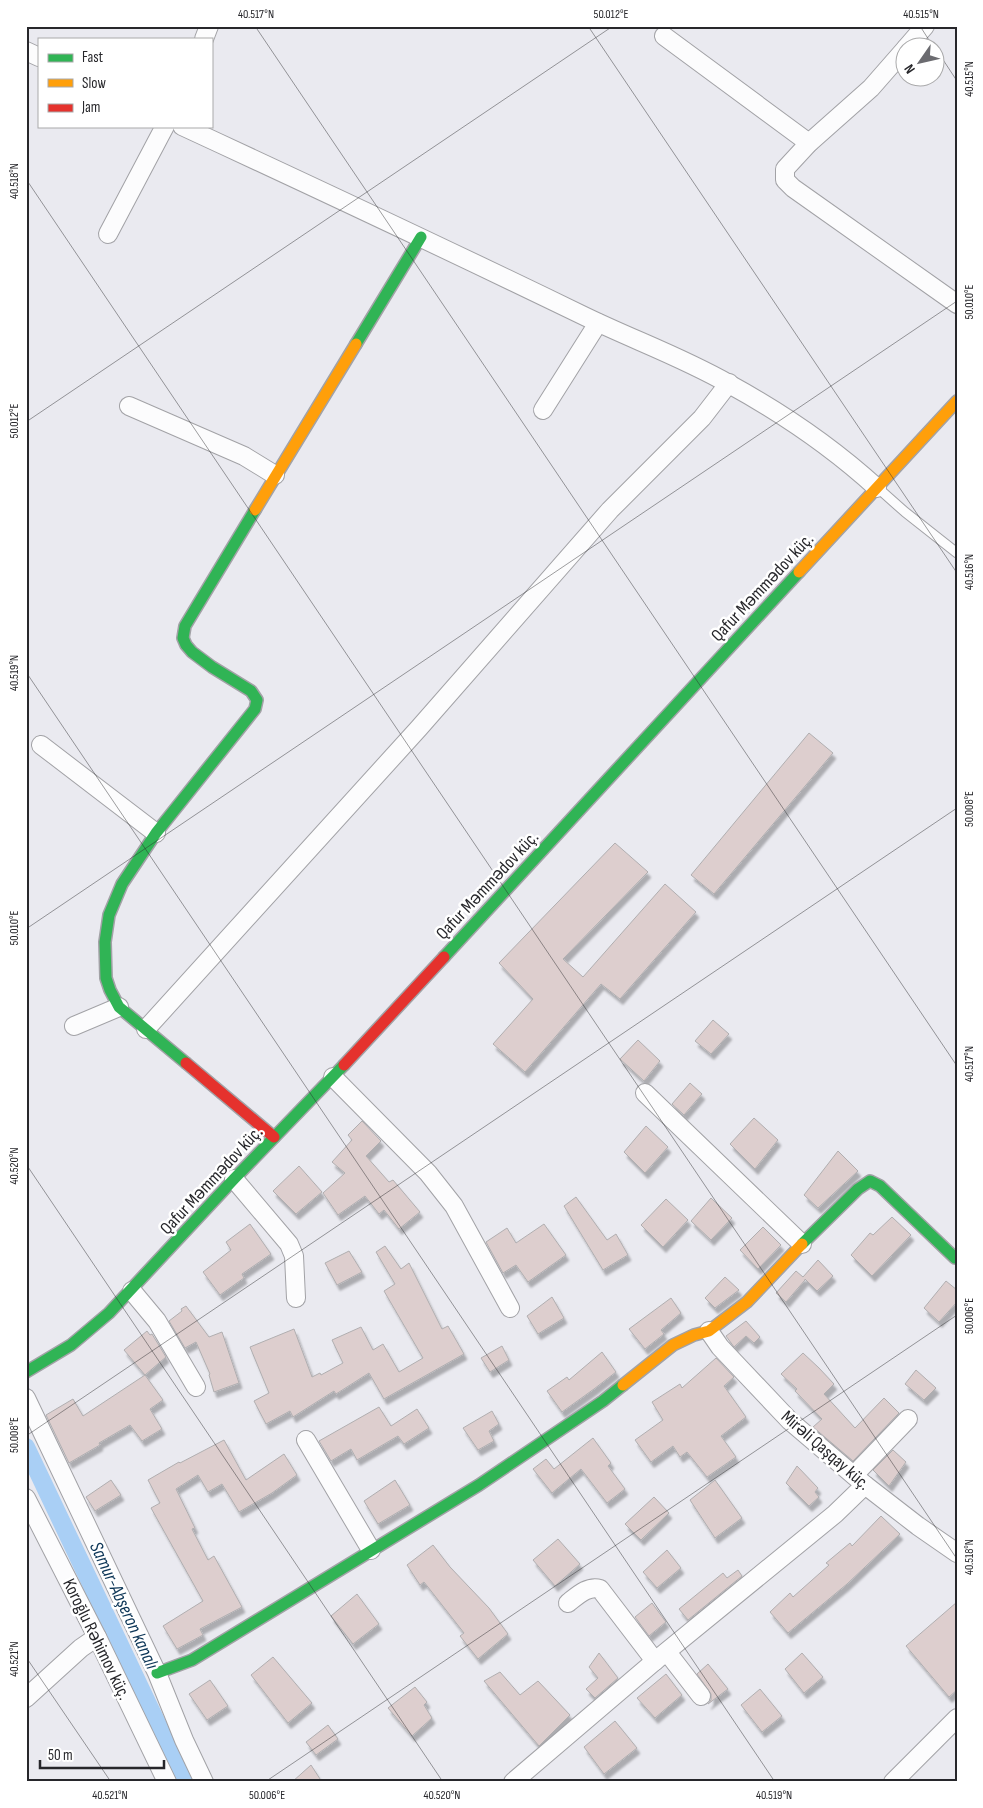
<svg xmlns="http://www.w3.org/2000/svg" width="983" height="1808" font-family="'Sofia Sans Condensed',sans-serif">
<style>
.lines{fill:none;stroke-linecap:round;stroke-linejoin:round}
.canal{stroke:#a9cff5;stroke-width:18}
.building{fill:#ddcece;stroke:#b0aeb0;filter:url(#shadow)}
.lane-casing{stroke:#a2a2a6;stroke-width:11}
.street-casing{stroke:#a2a2a6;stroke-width:20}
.fast-casing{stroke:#a2a2a6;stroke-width:14}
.slow-casing{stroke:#a2a2a6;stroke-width:14}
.jam-casing{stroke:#a2a2a6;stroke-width:14}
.lane{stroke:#fcfcfd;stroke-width:9}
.street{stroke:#fcfcfd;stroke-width:18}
.fast{stroke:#30b455;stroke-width:11}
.slow{stroke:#ff9f0a;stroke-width:11}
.jam{stroke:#e5322d;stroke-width:11}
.ticks{fill:none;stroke:#27272b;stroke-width:1;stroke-opacity:0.45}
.labels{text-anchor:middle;stroke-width:5;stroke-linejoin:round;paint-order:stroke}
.street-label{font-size:18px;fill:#27272b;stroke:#fff}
.water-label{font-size:19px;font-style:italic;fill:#0d3657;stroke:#fff}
.neatline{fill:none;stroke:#27272b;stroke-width:2}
.ticks-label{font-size:12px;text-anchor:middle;fill:#27272b}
</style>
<defs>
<filter id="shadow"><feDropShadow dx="3" dy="5.5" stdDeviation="1" flood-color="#0004"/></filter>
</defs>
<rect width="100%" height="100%" fill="#eaeaf0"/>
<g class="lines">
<!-- canal -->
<path class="canal" d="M26 1447 185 1782"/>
</g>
<!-- building -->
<g class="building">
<path d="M809 733 833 753 714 894 691 875Z"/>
<path d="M615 843 648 872 563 959 583 977 665 884 696 912 620 999 601 984 525 1072 493 1044 533 999 499 963Z"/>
<path d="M713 1020 729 1034 711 1054 695 1041Z"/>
<path d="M638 1040 660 1061 644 1081 620 1059Z"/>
<path d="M690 1083 702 1094 684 1115 672 1104Z"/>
<path d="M754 1118 778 1140 755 1169 730 1144Z"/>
<path d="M362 1121 381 1141 366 1156 389 1182 393 1180 420 1212 399 1229 384 1210 379 1214 365 1196 338 1215 323 1193 345 1173 332 1162 352 1140 348 1135Z"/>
<path d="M646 1126 668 1147 645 1173 624 1152Z"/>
<path d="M838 1151 858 1171 818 1208 804 1195Z"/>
<path d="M299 1166 322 1192 296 1214 273 1191Z"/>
<path d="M576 1197 607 1240 616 1234 628 1255 603 1270 564 1206Z"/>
<path d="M711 1198 732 1218 711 1240 691 1221Z"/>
<path d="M666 1199 688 1220 663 1247 641 1225Z"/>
<path d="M892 1217 911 1235 872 1276 851 1255 870 1233 873 1235Z"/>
<path d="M250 1224 271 1254 242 1274 244 1278 220 1295 203 1272 231 1250 226 1242Z"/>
<path d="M544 1224 566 1255 528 1282 516 1265 503 1273 486 1242 507 1228 516 1243Z"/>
<path d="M763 1227 781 1245 758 1269 740 1250Z"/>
<path d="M385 1246 401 1269 409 1263 442 1329 448 1326 464 1354 384 1399 369 1373 336 1394 334 1391 293 1417 290 1411 266 1424 254 1401 269 1393 250 1347 294 1329 312 1377 320 1373 321 1375 343 1363 332 1340 361 1327 373 1350 383 1344 399 1372 423 1358 384 1291 395 1284 376 1252Z"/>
<path d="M349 1251 362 1272 337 1285 325 1263Z"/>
<path d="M818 1260 833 1276 817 1291 805 1279V1280L786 1302 776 1293 796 1271 803 1277Z"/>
<path d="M725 1277 739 1290 715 1308 705 1298Z"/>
<path d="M946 1281 957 1290V1302L939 1322 924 1308Z"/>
<path d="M552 1297 564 1318 538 1334 527 1316Z"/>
<path d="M671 1298 681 1313 661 1330 664 1334 645 1349 629 1329Z"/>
<path d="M186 1306 209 1337 222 1332 239 1383 214 1392 209 1375 210 1374 196 1342 185 1348 169 1321 182 1311 181 1309Z"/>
<path d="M746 1321 760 1337 754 1343 746 1336 734 1347 726 1336Z"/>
<path d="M147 1331 150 1335 152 1334 166 1357 145 1375 124 1350Z"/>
<path d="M502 1346 509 1360 490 1372 481 1358Z"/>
<path d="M602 1352 616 1372 594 1389 562 1412 547 1391 567 1377 569 1380Z"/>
<path d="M803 1353 819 1368 834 1384 824 1394 855 1428 884 1398 899 1413 853 1461 813 1427 822 1419 795 1391 797 1389 781 1374Z"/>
<path d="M716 1358 734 1377 724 1386 746 1417 721 1436 736 1457 707 1477 687 1452 680 1457 673 1446 651 1462 635 1440 663 1420 652 1402 680 1384 682 1388Z"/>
<path d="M916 1370 936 1388 924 1400 905 1384Z"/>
<path d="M145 1375 163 1400 150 1409 162 1429 142 1441 130 1425 99 1443 100 1445 69 1463 46 1415 73 1399 83 1416Z"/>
<path d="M379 1407 391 1426 417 1409 429 1428 404 1444 398 1436 357 1460 351 1449 331 1461 319 1441Z"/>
<path d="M492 1411 499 1424 489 1431 494 1441 478 1450 463 1428Z"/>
<path d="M593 1438 611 1463 608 1466 625 1489 607 1503 581 1469 552 1493 533 1469 546 1459 554 1469Z"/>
<path d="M224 1440 246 1480 284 1454 297 1475 272 1493 239 1512 222 1484 208 1492 198 1475 176 1489 195 1528 192 1529 208 1560 214 1556 242 1607 200 1629 203 1635 177 1649 163 1626 203 1601 151 1508 160 1503 148 1480 179 1462 180 1463Z"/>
<path d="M893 1450 906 1462 889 1486 873 1470Z"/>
<path d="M797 1466 818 1488 815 1492 819 1497 809 1506 786 1483Z"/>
<path d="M111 1480 121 1495 95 1511 86 1497Z"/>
<path d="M395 1480 410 1505 378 1524 364 1501Z"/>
<path d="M715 1480 742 1518 715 1538 690 1500Z"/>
<path d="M654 1497 669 1513 641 1540 625 1524Z"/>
<path d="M881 1516 900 1534 847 1584 788 1633 770 1612 790 1593 793 1597 829 1565 826 1563 850 1543 852 1546Z"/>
<path d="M558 1539 580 1564 555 1586 533 1560Z"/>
<path d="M433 1545 450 1567 489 1608 508 1634 478 1659 460 1636 464 1633 424 1582 420 1585 407 1565Z"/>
<path d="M667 1550 681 1568 657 1588 643 1572Z"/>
<path d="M738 1570 742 1576 688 1620 679 1609 723 1573 727 1578Z"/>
<path d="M357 1594 379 1624 353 1644 331 1616Z"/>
<path d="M957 1602V1690L949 1697 906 1646Z"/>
<path d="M652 1603 666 1622 649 1636 635 1617Z"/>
<path d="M599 1653 618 1678 595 1698 586 1689 598 1678 589 1667Z"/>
<path d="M802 1653 823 1677 804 1693 785 1669Z"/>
<path d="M273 1657 312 1703 288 1723 251 1675Z"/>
<path d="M708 1664 728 1689 708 1704 711 1700V1694L697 1674Z"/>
<path d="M500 1672 520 1695 538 1681 570 1715 539 1746 484 1681Z"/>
<path d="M666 1674 682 1695 655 1718 637 1698Z"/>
<path d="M210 1680 228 1706 207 1720 189 1694Z"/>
<path d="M415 1687 427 1702 424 1705 432 1718 412 1736 388 1708Z"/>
<path d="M760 1689 782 1716 762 1732 741 1705Z"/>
<path d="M615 1721 637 1748 604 1774 584 1747Z"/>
<path d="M328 1725 338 1739 316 1755 306 1742Z"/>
<path d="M311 1765 322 1782H292Z"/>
</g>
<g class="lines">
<defs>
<path id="lane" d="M878 488 905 512 957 553"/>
<g id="street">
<path d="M664 36 809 143"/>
<path d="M204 39 209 26"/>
<path d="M906 48 871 88 809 143 785 169V180L793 188 957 304"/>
<path d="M906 48 925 26"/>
<path d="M26 51 39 57"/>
<path d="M182 126C316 188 450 251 582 315 631 339 682 357 729 384 782 413 832 447 877 488"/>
<path d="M108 234 165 126"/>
<path d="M129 406 244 456 275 475"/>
<path d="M543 410 598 323"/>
<path d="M41 745 156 833"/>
<path d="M74 1026 119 1007"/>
<path d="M146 1029 419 728 610 510 702 418 729 383"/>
<path d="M333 1077 428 1173 454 1206 510 1308"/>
<path d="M645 1093 802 1244"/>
<path d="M234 1179 289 1244 294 1256 296 1298"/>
<path d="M132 1291 157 1321 196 1387"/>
<path d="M709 1331 720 1347 790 1421 865 1485 918 1526 957 1553"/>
<path d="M26 1398 157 1673 184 1740 204 1782"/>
<path d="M306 1440 371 1550"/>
<path d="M854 1475 908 1419"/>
<path d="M26 1498 97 1637 167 1782"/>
<path d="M568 1603C577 1596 588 1585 600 1589L655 1661"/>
<path d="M667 1652 701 1696"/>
<path d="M26 1698 81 1648 97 1637"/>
<path d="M513 1782 655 1661 835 1514 865 1485"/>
<path d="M893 1782 957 1718"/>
</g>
<g id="fast">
<path d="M356 344 421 237"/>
<path d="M444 957 799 572"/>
<path d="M186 1063 119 1007 110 990 106 978 105 942 109 915 122 884 156 833 255 709 257 700 251 691 212 667 192 652 186 645 183 638 185 626 255 510"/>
<path d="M802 1244 858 1189 870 1181 880 1186 955 1258"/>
<path d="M26 1372 71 1345 109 1313 234 1179 344 1065"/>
<path d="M157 1673 192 1660 479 1485 603 1401 623 1385"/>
</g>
<g id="slow">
<path d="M255 510 356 344"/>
<path d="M799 572 957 401"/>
<path d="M623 1385 673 1345 694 1335 709 1331 747 1302 802 1244"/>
</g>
<g id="jam">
<path d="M186 1063 274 1137"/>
<path d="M344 1065 444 957"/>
</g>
</defs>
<!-- lane casing -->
<use href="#lane" class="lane-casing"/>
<!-- street casing -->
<use href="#street" class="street-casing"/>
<!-- fast casing -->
<use href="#fast" class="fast-casing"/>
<!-- slow casing -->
<use href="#slow" class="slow-casing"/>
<!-- jam casing -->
<use href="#jam" class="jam-casing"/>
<!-- lane -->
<use href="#lane" class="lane"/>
<!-- street -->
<use href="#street" class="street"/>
<!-- fast -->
<use href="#fast" class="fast"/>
<!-- slow -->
<use href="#slow" class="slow"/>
<!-- jam -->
<use href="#jam" class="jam"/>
</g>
<!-- ticks -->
<path class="ticks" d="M255 26 957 1066M588 26 957 573M920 26 934 48M936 49 957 81M26 179 957 1559M26 422 613 26M26 672 775 1782M26 929 957 301M26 1164 443 1782M26 1436 957 808M26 1657 111 1782M265 1782 957 1315"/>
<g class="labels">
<!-- street labels -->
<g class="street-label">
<text transform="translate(762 587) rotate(-47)" y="6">Qafur Məmmədov küç.</text>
<text transform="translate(487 885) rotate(-47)" y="6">Qafur Məmmədov küç.</text>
<text transform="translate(211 1180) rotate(-47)" y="6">Qafur Məmmədov küç.</text>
<text transform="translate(826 1450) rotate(41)" y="6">Mirəli Qaşqay küç.</text>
<text transform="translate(97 1639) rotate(64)" y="6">Koroğlu Rəhimov küç.</text>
</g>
<!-- water labels -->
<g class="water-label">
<text transform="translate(125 1605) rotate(65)" y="7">Samur-Abşeron kanalı</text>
</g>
</g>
<!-- border -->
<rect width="983" height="1808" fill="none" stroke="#ffffff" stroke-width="55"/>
<!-- legend -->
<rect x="38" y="38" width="175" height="90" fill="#ffffff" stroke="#a9a9aa"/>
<rect x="48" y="54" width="25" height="8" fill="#30b455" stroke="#a9a9aa"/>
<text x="82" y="62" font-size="15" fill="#27272b">Fast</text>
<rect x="48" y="79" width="25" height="8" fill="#ff9f0a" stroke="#a9a9aa"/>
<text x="82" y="88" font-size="15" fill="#27272b">Slow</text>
<rect x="48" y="104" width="25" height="8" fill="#e5322d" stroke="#a9a9aa"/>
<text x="82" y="112" font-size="15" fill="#27272b">Jam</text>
<!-- north arrow -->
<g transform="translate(920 62) rotate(236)"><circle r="24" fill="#ffffff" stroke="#a9a9aa"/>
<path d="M0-4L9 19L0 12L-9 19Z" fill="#6b6b70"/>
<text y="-8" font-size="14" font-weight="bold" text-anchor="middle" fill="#27272b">N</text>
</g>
<!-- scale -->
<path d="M40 1760v8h124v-8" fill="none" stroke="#27272b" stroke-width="2.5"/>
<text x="48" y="1760" font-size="15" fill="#27272b" stroke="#ffffff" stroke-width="4" paint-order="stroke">50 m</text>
<rect x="28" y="28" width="928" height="1752" class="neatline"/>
<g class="ticks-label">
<text x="256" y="18">40.517°N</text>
<text x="611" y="18">50.012°E</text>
<text x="921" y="18">40.515°N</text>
<text transform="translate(969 79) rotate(-90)" y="4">40.515°N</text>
<text transform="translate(14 181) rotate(-90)" y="4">40.518°N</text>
<text transform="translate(969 302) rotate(-90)" y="4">50.010°E</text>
<text transform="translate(14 421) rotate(-90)" y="4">50.012°E</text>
<text transform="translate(969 572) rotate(-90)" y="4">40.516°N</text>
<text transform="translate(14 673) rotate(-90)" y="4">40.519°N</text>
<text transform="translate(969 809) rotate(-90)" y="4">50.008°E</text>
<text transform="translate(14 928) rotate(-90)" y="4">50.010°E</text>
<text transform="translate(969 1064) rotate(-90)" y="4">40.517°N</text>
<text transform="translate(14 1166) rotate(-90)" y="4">40.520°N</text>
<text transform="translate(969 1316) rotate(-90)" y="4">50.006°E</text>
<text transform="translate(14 1435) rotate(-90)" y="4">50.008°E</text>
<text transform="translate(969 1557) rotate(-90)" y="4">40.518°N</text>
<text transform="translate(14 1659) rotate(-90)" y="4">40.521°N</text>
<text x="110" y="1799">40.521°N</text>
<text x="267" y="1799">50.006°E</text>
<text x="442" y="1799">40.520°N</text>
<text x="774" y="1799">40.519°N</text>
</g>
</svg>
